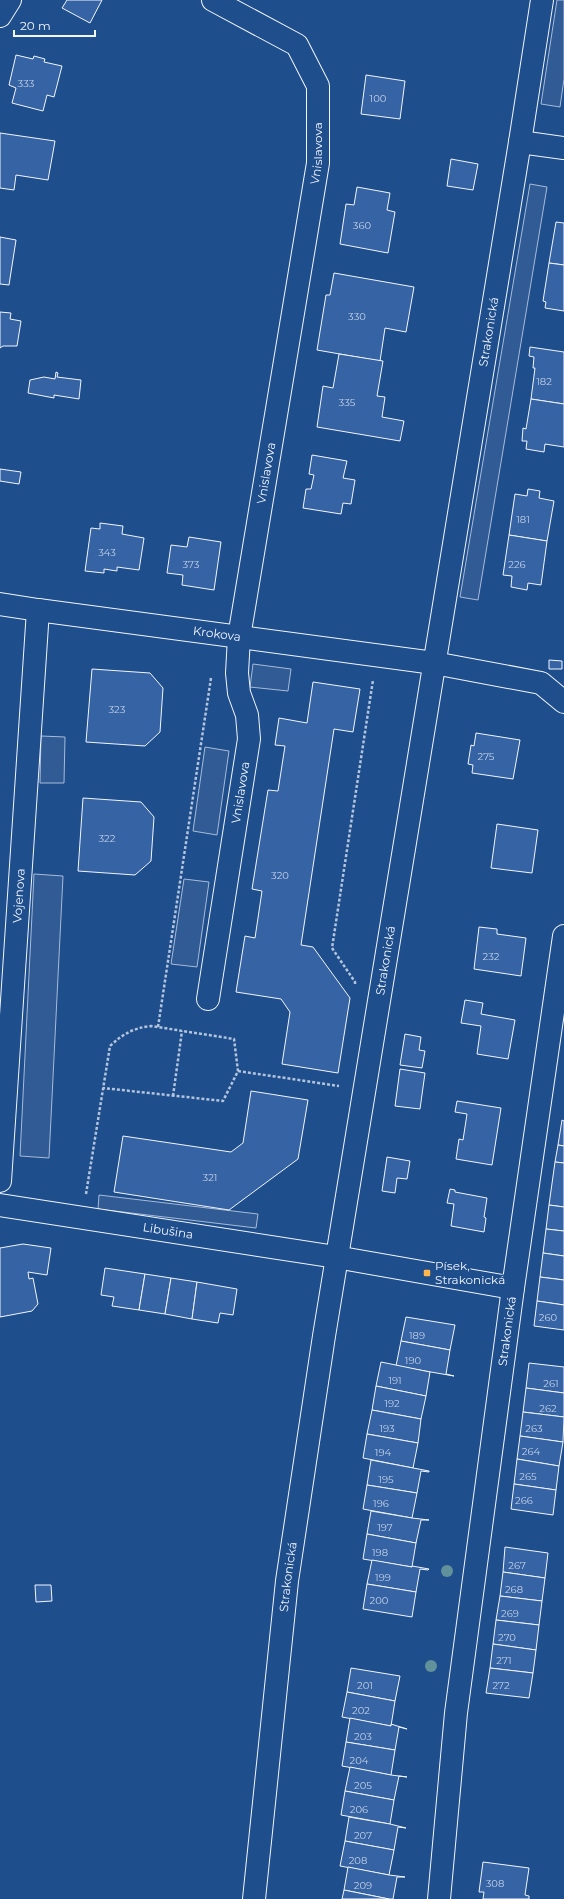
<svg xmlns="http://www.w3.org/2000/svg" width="564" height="1899" font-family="Montserrat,sans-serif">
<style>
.parking{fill:#305b95;stroke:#a8bbd7}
.building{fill:#3563a3;stroke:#f2f6ff}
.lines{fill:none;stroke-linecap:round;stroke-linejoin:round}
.minor-casing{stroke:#f2f6ff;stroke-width:24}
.secondary-casing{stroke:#f2f6ff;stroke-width:24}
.path{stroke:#b3c4dc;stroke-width:2.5;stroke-dasharray:3 2;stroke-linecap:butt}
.minor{stroke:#1f4e8c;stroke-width:22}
.secondary{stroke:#1f4e8c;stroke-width:22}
.tree{fill:#61919a}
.poi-dot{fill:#ffb74d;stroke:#1f4e8c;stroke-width:1.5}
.labels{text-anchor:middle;stroke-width:3;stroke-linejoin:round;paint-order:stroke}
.number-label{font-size:10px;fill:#c3d1e8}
.street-label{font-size:12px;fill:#f2f6ff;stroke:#1f4e8c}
.poi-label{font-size:12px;fill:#f2f6ff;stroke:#1f4e8c;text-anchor:start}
</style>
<rect width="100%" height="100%" fill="#1f4e8c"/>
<!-- parking -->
<g class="parking">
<path d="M557 0H564V79L560 107 541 104Z"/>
<path d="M530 184 547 187 478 600 460 597Z"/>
<path d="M253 664 291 669 288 691 250 687Z"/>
<path d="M41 736 65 737 64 783H40Z"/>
<path d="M205 747 229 751 217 835 193 831Z"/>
<path d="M34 874 63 876 49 1158 20 1156Z"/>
<path d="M184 879 209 882 197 967 171 964Z"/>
<path d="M99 1195 258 1214 256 1228 98 1209Z"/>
</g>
<!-- building -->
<g class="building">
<path d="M67 0H102L90 23 62 8Z"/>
<path d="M16 55 33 59 34 56 45 59 44 62 62 66 54 97 47 95 43 111 12 103 16 88 9 85Z"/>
<path d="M366 75 405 81 400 119 361 114Z"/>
<path d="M0 133 55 141 48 180 16 175 14 190 0 188Z"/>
<path d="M451 159 478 164 473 190 447 186Z"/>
<path d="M357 187 390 193 387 210 395 212 388 253 340 244 346 204 354 205Z"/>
<path d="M556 222 564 223V265L549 263Z"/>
<path d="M0 237 16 240 9 285 0 284Z"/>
<path d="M549 263 564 265V311L545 308 546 302 543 301Z"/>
<path d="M334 273 414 287 406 332 385 328 380 361 317 350 326 295H330Z"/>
<path d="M0 312 11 313 10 319 21 321 17 346H3L0 348Z"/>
<path d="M530 347 564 352V404L531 399 535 368H533L534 357 529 356Z"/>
<path d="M339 354 383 361 377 396 385 397 382 417 404 421 400 441 317 427 323 386 333 388Z"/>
<path d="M56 372 58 373 57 377 81 380 79 399 54 395V398L28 393 30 380 44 377 55 379Z"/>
<path d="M531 399 564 404V447L545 444 544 452 526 449 527 441H522L523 428 526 429Z"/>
<path d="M312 455 347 461 343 478 355 480 351 504 343 503 341 514 303 508 306 489H311L314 475 309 474Z"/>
<path d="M0 469 21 472 19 484 0 481Z"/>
<path d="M528 489 540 491 539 498 554 501 547 541 509 535 515 494 527 496Z"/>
<path d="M100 523 123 526 122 534 144 538 139 570 117 567V571L104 569V573L85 571 91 528 100 529Z"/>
<path d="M509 535 547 541 541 585 528 583 527 590 511 587 512 576 503 575Z"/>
<path d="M189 537 221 542 214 590 182 585 183 575 167 573 171 545 187 547Z"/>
<path d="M549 660 562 661V669H549Z"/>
<path d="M92 669 150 673 163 688 160 732 145 746 86 742Z"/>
<path d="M313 682 360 689 353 732 334 729 301 945 313 947 350 998 338 1073 282 1064 290 1012 281 999 236 992 245 936 255 938 262 891 252 889 268 790 278 791 285 746 275 745 279 718 307 723Z"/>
<path d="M476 733 520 740 513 779 472 773 473 765 468 764 471 745 474 746Z"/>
<path d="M83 798 141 802 154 817 151 861 135 875 78 871Z"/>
<path d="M497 824 538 830 532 873 491 868Z"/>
<path d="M479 927 497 929V934L526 938 521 976 474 969Z"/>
<path d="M465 1000 483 1003 481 1014 515 1020 508 1059 477 1054 481 1026 461 1023Z"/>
<path d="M405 1034 421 1037 419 1050 425 1051 422 1068 400 1065Z"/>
<path d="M400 1069 425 1073 420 1109 395 1106Z"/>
<path d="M251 1091 308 1100 298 1159 229 1210 114 1192 123 1136 231 1152 243 1143Z"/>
<path d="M457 1101 501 1108 492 1165 456 1159 459 1139 463 1140 467 1114 455 1112Z"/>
<path d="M562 1120 564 1121V1146L558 1145Z"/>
<path d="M558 1145 564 1146V1163L555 1162Z"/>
<path d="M387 1157 410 1161 407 1179 397 1178 395 1193 382 1191Z"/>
<path d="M555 1162 564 1163V1207L549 1205Z"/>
<path d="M450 1189 455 1190V1192L487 1198 484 1217 486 1218 484 1232 451 1226 454 1204 447 1203Z"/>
<path d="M549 1205 564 1207V1231L546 1229Z"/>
<path d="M546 1229 564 1231V1256L543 1253Z"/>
<path d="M23 1244 51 1248 47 1275 28 1272 29 1279 33 1278 38 1304 32 1311 0 1317V1248Z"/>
<path d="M543 1253 564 1256V1280L540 1277Z"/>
<path d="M105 1268 145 1274 139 1310 112 1306 114 1297 101 1295Z"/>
<path d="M145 1274 171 1278 165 1314 139 1310Z"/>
<path d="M540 1277 564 1280V1305L537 1301Z"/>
<path d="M171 1278 197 1282 192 1319 165 1314Z"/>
<path d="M197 1282 237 1289 233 1315 220 1313 218 1323 192 1319Z"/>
<path d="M537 1301 564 1305V1330L534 1326Z"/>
<path d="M406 1317 455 1325 450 1350 401 1341Z"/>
<path d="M401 1341 450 1350 446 1374 454 1376 396 1366Z"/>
<path d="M381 1362 430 1372 426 1396 376 1386Z"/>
<path d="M529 1363 564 1367V1393L526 1388Z"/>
<path d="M376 1386 426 1396 421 1419 372 1410Z"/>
<path d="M526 1388 564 1393V1417L523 1412Z"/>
<path d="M372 1410 421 1419 418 1443 367 1434Z"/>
<path d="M523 1412 564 1417 563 1442 520 1436Z"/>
<path d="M367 1434 418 1443 413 1468 363 1458Z"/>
<path d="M520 1436 563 1442 559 1466 517 1459Z"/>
<path d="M517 1459 559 1466 556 1490 514 1484Z"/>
<path d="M371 1460 429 1471V1472L421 1471 417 1493 367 1485Z"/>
<path d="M514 1484 556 1490 553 1515 511 1509Z"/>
<path d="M367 1485 417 1493 412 1518 363 1509Z"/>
<path d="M371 1511 412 1518 429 1520H421L416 1543 367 1534Z"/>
<path d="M367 1534 416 1543 412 1567 363 1559Z"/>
<path d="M505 1547 548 1553 545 1578 503 1572Z"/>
<path d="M372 1560 412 1567V1566L429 1569 428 1570 420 1569 416 1592 367 1584Z"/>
<path d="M503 1572 545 1578 542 1601 500 1596Z"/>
<path d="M367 1584 416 1592 412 1617 363 1609Z"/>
<path d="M35 1585H51L52 1601 36 1602Z"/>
<path d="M500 1596 542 1601 539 1625 496 1620Z"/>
<path d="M496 1620 539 1625 536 1650 493 1644Z"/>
<path d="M493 1644 536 1650 533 1673 490 1668Z"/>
<path d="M351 1668 400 1676 395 1701 347 1692Z"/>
<path d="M490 1668 533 1673 529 1698 486 1693Z"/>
<path d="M347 1692 395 1701 391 1726 342 1717Z"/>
<path d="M350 1718 391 1726V1724L407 1729 399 1727 395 1750 346 1742Z"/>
<path d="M346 1742 395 1750 391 1775 342 1766Z"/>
<path d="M350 1767 391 1775 407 1777 399 1776 394 1800 345 1791Z"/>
<path d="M345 1791 394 1800 390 1824 341 1815Z"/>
<path d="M349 1817 390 1824 406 1828 398 1827 394 1850 345 1841Z"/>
<path d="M345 1841 394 1850 389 1875 340 1866Z"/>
<path d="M483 1862 529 1868 525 1895 529 1896V1899H483L484 1892H479Z"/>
<path d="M348 1867 389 1875 405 1877H397L393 1899H389L344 1890Z"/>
<path d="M344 1890 389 1899H342Z"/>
</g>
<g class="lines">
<defs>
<g id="minor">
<path d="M0 16 10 0"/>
<path d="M520 142 564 148"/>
<path id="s1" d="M0 604 38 610 434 663 541 683 564 702"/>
<path id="s2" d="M208 999 249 739 247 715 239 693 237 673 239 637 318 163V86L297 45 213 0"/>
<path id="s3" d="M0 1181 38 610"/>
<path id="s4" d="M0 1205 336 1257 513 1288"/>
<path id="s5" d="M439 1899 456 1713 513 1288 564 936"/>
</g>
<g id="secondary">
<path id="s6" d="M254 1899 287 1581 324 1336 520 142 542 0"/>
</g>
</defs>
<!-- minor casing -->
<use href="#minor" class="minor-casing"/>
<!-- secondary casing -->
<use href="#secondary" class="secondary-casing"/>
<!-- path -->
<g class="path">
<path d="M355 984V982L332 948 373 680"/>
<path d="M158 1027 211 678"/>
<path d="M238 1071 339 1086"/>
<path d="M173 1096 182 1031"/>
<path d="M86 1194 110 1046C123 1034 133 1028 151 1026L234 1039 238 1071 223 1101 103 1088"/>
</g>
<!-- minor -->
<use href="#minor" class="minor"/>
<!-- secondary -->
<use href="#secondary" class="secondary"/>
</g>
<!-- trees -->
<g class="tree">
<circle cx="447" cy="1571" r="6"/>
<circle cx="431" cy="1666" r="6"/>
</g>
<!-- markers -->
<rect class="poi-dot" x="423" y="1269" width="8" height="8" rx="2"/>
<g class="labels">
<!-- number labels -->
<g class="number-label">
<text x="26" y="87">333</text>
<text x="378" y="102">100</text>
<text x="362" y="229">360</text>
<text x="357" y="320">330</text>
<text x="544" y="385">182</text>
<text x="347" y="406">335</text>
<text x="523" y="523">181</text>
<text x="107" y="556">343</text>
<text x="191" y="568">373</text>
<text x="517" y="568">226</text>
<text x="117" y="713">323</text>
<text x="486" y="760">275</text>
<text x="107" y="842">322</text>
<text x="280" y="879">320</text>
<text x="491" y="960">232</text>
<text x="210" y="1181">321</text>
<text x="548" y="1321">260</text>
<text x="417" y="1339">189</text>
<text x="413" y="1364">190</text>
<text x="395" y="1384">191</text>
<text x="551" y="1387">261</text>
<text x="392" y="1407">192</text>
<text x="548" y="1412">262</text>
<text x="387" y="1432">193</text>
<text x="534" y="1432">263</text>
<text x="531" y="1455">264</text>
<text x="383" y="1456">194</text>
<text x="528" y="1480">265</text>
<text x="386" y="1483">195</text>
<text x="524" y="1504">266</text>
<text x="381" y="1507">196</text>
<text x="385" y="1531">197</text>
<text x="380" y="1556">198</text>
<text x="517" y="1569">267</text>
<text x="383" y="1581">199</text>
<text x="514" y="1593">268</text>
<text x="379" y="1604">200</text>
<text x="510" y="1617">269</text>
<text x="507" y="1641">270</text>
<text x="504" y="1664">271</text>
<text x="365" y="1689">201</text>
<text x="501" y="1689">272</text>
<text x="361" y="1714">202</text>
<text x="363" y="1740">203</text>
<text x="359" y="1764">204</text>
<text x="363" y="1789">205</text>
<text x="359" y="1813">206</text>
<text x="363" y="1839">207</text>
<text x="358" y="1864">208</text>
<text x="495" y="1887">308</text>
<text x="363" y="1889">209</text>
</g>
<!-- street labels -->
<g class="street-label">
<text dy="4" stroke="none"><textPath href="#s2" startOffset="857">Vnislavova</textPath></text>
<text dy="4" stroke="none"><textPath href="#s6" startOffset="1585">Strakonická</textPath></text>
<text dy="4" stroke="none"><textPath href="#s2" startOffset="533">Vnislavova</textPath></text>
<text dy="4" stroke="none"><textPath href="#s1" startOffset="219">Krokova</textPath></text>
<text dy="4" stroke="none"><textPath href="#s2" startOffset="209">Vnislavova</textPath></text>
<text dy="4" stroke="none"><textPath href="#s3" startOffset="286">Vojenova</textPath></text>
<text dy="4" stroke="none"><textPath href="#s6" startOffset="948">Strakonická</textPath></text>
<text dy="4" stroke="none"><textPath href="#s4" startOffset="170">Libušina</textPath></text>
<text dy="4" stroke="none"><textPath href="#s5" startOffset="572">Strakonická</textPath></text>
<text dy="4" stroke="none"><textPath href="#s6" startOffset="324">Strakonická</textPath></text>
</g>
<!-- poi labels -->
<g class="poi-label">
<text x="435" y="1270">Písek,<tspan x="435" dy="14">Strakonická</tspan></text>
</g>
</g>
<!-- scale -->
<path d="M14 30v6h81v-6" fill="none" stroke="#f2f6ff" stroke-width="2"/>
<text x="20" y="30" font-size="12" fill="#f2f6ff" stroke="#1f4e8c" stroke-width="3" paint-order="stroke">20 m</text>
</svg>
